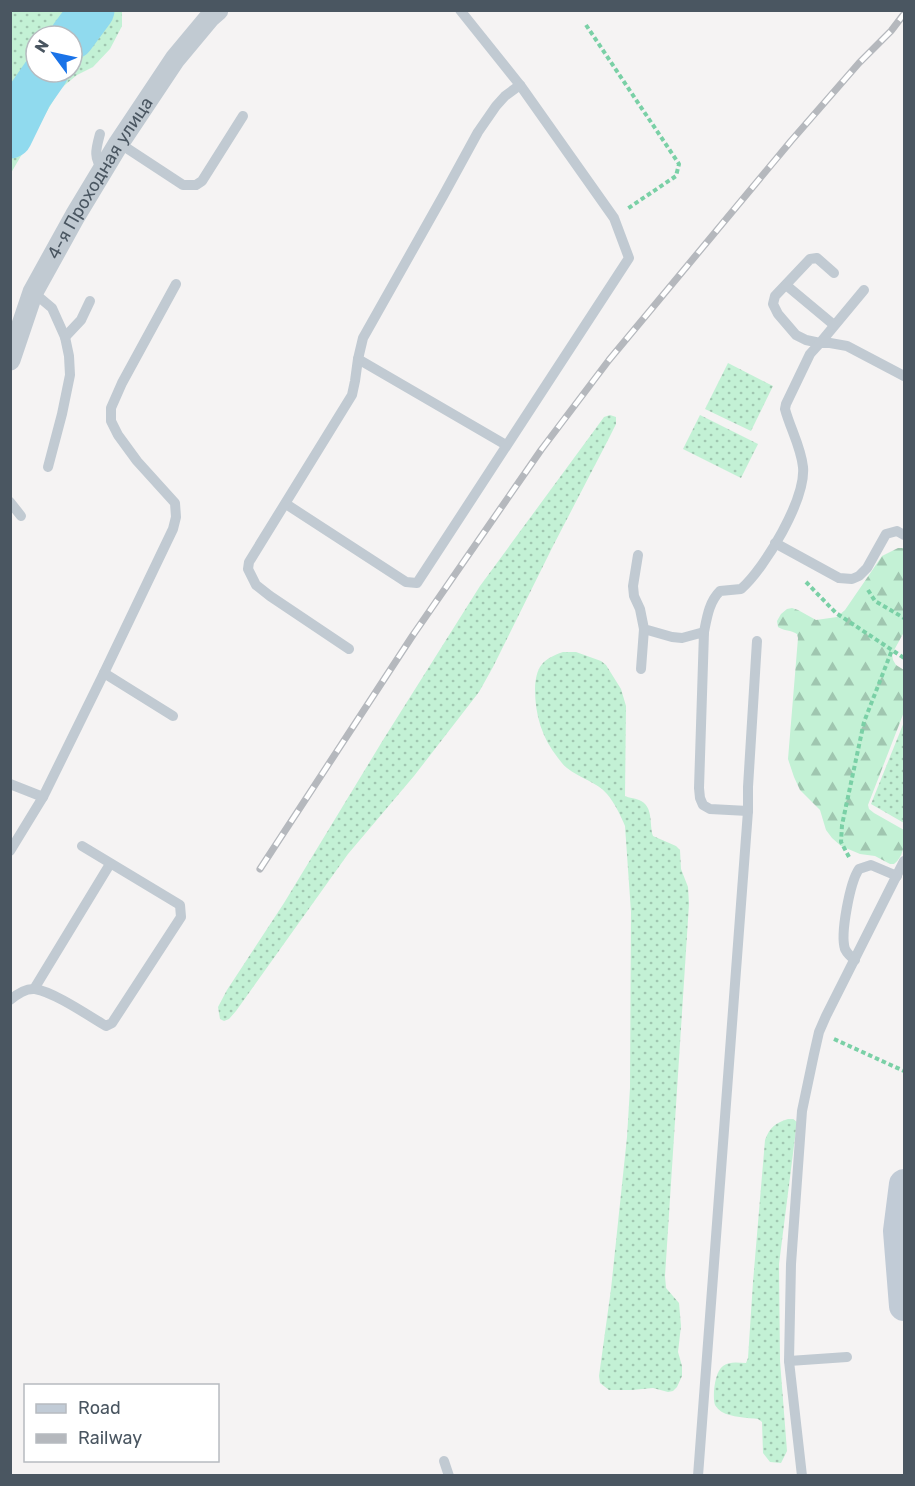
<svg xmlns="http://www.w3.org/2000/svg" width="915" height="1486" font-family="Rubik,sans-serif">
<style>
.grass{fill:url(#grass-dots);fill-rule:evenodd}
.forest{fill:url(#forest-firs)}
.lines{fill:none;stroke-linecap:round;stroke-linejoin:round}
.river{stroke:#90daee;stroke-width:45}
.path{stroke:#7ad0a6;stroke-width:4;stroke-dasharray:4.5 3;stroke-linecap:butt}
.lane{stroke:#c1cad2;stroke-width:10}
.street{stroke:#c1cad2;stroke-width:21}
.secondary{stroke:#c1cbd6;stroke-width:30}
.rail-casing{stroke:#b5b8bd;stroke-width:7}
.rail{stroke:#fff;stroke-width:4.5;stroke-dasharray:14;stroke-linecap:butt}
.labels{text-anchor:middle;stroke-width:6;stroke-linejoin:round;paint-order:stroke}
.street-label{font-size:18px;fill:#4a5661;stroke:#fff}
</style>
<defs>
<pattern id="grass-dots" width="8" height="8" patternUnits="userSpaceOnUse" patternTransform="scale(1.5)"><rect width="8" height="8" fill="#c3f1d5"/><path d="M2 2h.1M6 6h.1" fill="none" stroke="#a0c6b0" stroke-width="1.8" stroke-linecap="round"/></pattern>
<pattern id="forest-firs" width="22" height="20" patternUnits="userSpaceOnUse" patternTransform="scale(1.5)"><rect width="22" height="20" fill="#c3f1d5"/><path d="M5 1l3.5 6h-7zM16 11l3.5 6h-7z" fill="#a0c6b0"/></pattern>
</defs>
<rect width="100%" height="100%" fill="#f5f3f3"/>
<!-- grass -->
<g class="grass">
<path d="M11 10 122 11V26L110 49 93 67 77 75 60 89 11 173ZM36 36H72V72H36Z"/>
<path d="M728 363 773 386 751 431 705 409Z"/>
<path d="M610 415 616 417V424L608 440 553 546 493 667 479 692 414 776 348 854 236 1011 229 1019 224 1021 220 1019 218 1007 227 990 284 903 383 740 480 586 596 428 604 417Z"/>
<path d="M700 415 758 444 741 478 683 449Z"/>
<path d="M563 652H576L601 661 606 665 621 689 626 706 625 796C629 798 634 798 639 800 654 806 649 824 653 836L676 846 680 850 681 869 688 887 689 904 665 1276 666 1288 679 1303 681 1326 678 1352 682 1366V1376L677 1387 673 1391 668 1392 653 1388 632 1390H609L600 1383 599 1376 611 1289 627 1137 630 1088 631 912 625 826C621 816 614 802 607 794 597 782 579 778 567 768 564 766 561 762 558 758 542 738 535 715 535 689 536 667 542 659 563 652Z"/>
<path d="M904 722V823L871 804Z"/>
<path d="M788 1119H793L797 1122 779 1264 780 1361 787 1451 781 1463 770 1462 763 1453 762 1422 758 1419C749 1418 730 1417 722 1412 720 1411 716 1407 715 1405 712 1396 715 1371 723 1366 730 1361 738 1363 746 1363L748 1358 753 1282 765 1140C770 1127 775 1123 788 1119Z"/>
</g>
<!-- forest -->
<path class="forest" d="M898 548H904V632L892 654 893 660 896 665 904 670V712L868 805 869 809 874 813 904 830C904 843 905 855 894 864H890L875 856 860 854 841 846 832 838 826 830 820 810 800 790 794 777 788 759 798 638 797 634C791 630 784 631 778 627L777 621 781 614 787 609 792 608 798 610 816 620 837 617 845 610 882 556Z"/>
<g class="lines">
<!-- river -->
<g class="river">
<path d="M72 37 92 10"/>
<path d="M10 136 30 95 46 72"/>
</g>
<!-- path -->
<g class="path">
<path d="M586 25 679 164 676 176 627 209"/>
<path d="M806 582 836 613 904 658"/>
<path d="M868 590 875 601 904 618"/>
<path d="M849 857 841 842 842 825 864 722 892 650"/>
<path d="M834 1039 904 1071"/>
</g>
<!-- lane -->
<g class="lane">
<path d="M100 134C96 149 93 157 103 170"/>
<path d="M119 143 183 185H196L202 181 243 116"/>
<path d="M834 273 817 258 810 259 775 296 773 304 778 314 796 335 806 340 820 343 864 290"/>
<path d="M786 285 834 325"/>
<path d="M33 292 52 308 65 337 69 356 70 375 62 414 48 467"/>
<path d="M65 337 81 320 90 301"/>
<path d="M358 359 506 445"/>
<path d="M10 502 21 516"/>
<path d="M286 504 406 582 417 583 629 258 614 218 520 85 460 10"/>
<path d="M775 543 839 578 852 579 859 576 867 568 886 534 897 531 904 535"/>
<path d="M638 555 633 586 634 596 640 609 644 629 672 637 682 638 704 632 699 788 700 798 703 805 710 809 748 811 698 1476"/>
<path d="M704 632C707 617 709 602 720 591L741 589C765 568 806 499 803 467 801 447 790 428 785 409L786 404 810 354 820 343H830L847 346 904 376"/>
<path d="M349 649 270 596 256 585 248 569 249 562 352 395 355 381 358 359 363 338 443 196 478 132 496 106 505 96 520 85"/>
<path d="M641 669 644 629"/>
<path d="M104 673 173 529 176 517 175 503 137 461 118 435 111 421V408L122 383 176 284"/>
<path d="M10 784 43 797 104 673 173 716"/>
<path d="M748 811V787L757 641"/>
<path d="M10 851 43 797"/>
<path d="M855 960C851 957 847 953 845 949 840 934 850 882 859 869L871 865 897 876"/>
<path d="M34 989 110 864"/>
<path d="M10 1000C17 994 26 988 35 989 54 992 89 1016 106 1026L112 1023 181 917 180 905 82 846"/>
<path d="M789 1361 847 1357"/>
<path d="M444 1461 449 1476"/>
<path d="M802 1476 789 1361 791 1264 802 1111 814 1054 819 1032 826 1016 904 861"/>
</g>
<!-- street -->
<path class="street" id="s1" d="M10 360 33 292 75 216 119 143 175 59 210 17 218 10"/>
<!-- secondary -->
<path class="secondary" d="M904 1184 898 1231 904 1306"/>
<defs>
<path id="rail" d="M260 869 413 635 541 450 609 360 791 141 859 63 891 31 904 14"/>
</defs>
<!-- rail casing -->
<use href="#rail" class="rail-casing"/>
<!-- rail -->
<use href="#rail" class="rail"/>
</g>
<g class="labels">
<!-- street labels -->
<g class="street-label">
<text dy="6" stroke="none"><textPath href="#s1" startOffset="204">4-я Проходная улица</textPath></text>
</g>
</g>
<!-- border -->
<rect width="915" height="1486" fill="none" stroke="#4a5661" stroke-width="24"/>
<!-- legend -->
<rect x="24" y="1384" width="195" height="78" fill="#ffffff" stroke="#b7bbc0" stroke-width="1.5"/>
<rect x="36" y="1404" width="30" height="9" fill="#c1cbd6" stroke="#b7bbc0" stroke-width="1.5"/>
<text x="78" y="1414" font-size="18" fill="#4a5661">Road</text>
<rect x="36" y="1434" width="30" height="9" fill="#b5b8bd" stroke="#b7bbc0" stroke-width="1.5"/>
<text x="78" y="1444" font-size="18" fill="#4a5661">Railway</text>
<!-- north arrow -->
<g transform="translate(54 54) rotate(303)"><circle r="28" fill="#ffffff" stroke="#b7bbc0" stroke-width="1.5"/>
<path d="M0-4.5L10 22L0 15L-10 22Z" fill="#1a73e8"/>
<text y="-9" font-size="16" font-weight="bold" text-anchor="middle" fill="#4a5661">N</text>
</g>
</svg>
